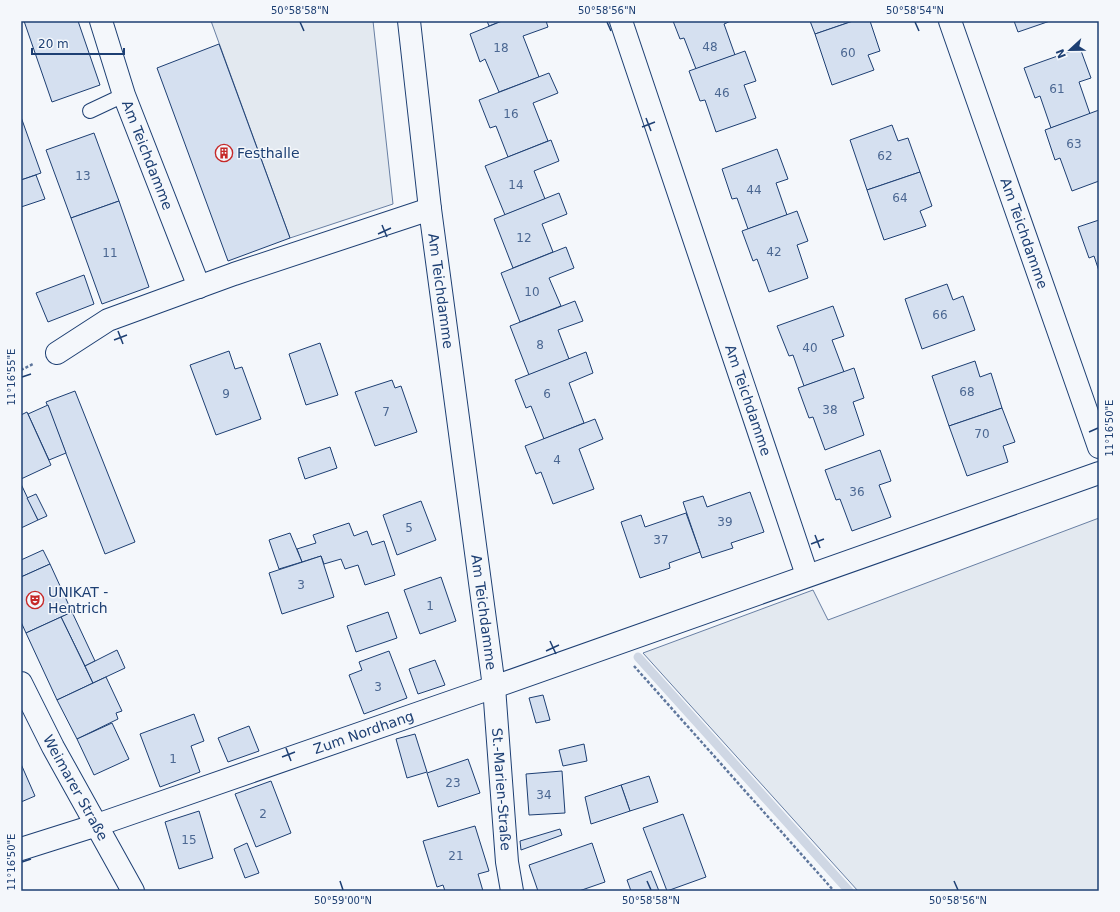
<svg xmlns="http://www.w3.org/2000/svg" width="1120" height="912" font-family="'DejaVu Sans',sans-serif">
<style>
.green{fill:#e3e9f0;stroke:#687fa3}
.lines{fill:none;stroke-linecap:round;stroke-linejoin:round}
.stream{stroke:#cfd7e4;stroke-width:9}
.building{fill:#d5e0f0;stroke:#1d3f73}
.lane-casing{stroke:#1d3f73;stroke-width:16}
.street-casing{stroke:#1d3f73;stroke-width:24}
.path{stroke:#5e769c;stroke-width:2.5;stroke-dasharray:3 2;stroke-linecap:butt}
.lane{stroke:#f4f7fb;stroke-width:14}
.street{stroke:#f4f7fb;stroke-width:22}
.ticks{fill:none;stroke:#1d3f73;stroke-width:1.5}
.labels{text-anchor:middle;stroke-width:3;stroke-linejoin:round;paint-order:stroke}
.number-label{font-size:12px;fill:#4b6792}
.poi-label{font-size:14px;fill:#1d3f73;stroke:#f4f7fb;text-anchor:start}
.street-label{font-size:14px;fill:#1d3f73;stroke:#f4f7fb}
.neatline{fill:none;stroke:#1d3f73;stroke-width:1.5}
.ticks-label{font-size:10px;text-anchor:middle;fill:#1d3f73}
</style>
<rect width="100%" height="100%" fill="#f4f7fb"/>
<!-- green -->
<g class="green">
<path d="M211 21H373L393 204 290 238Z"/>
<path d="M1099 518V891H858L643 653 813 590 828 620Z"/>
</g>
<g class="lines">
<!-- stream -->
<path class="stream" d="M638 657 849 891"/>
</g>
<!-- building -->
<g class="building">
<path d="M24 21H78L100 85 52 102Z"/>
<path d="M487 21H502L489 26Z"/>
<path d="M502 21H546L548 27 523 36 539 77 499 92 485 59 480 62 470 34Z"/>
<path d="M673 21H731L724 24 735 55 696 69 684 38 680 39Z"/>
<path d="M810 21H853L815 34Z"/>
<path d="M853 21H870L880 51 868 55 874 70 832 85 815 34Z"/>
<path d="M1014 21H1050L1018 32Z"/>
<path d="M219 44 290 238 228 261 157 68Z"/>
<path d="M1080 48 1091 78 1079 82 1090 114 1051 128 1040 96 1035 98 1024 68Z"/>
<path d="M745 51 756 81 744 85 756 118 716 132 705 100 700 101 689 71Z"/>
<path d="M549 73 558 93 533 103 548 141 508 157 496 126 490 128 479 100Z"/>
<path d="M1099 110V181L1072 191 1060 158 1055 160 1045 130Z"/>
<path d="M21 117 41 173 21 180Z"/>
<path d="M892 125 898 141 908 138 920 172 867 190 850 140Z"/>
<path d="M94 133 119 201 71 218 46 150Z"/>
<path d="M551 140 559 161 534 171 545 199 505 215 485 166Z"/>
<path d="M777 149 788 179 776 183 787 215 748 229 737 198 732 199 722 169Z"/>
<path d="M920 172 932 206 920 211 926 226 884 240 867 190Z"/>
<path d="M36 175 45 199 21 207V180Z"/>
<path d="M559 193 567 214 542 224 553 252 513 268 494 219Z"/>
<path d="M119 201 149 287 102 304 71 218Z"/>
<path d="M797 211 808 241 797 245 808 278 769 292 757 259 753 261 742 231Z"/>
<path d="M1099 220V271L1094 256 1089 258 1078 227Z"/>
<path d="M566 247 574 268 549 278 561 306 520 322 501 273Z"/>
<path d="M84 275 94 304 48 322 36 293Z"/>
<path d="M947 284 953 300 963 296 975 330 922 349 905 299Z"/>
<path d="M575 301 583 321 558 330 569 359 529 375 510 326Z"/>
<path d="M833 306 844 336 832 340 844 372 804 386 793 355 789 356 777 326Z"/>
<path d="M320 343 338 395 306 405 289 354Z"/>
<path d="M229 351 235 369 242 367 261 419 216 435 190 365Z"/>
<path d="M586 352 593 373 569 383 584 423 544 439 531 406 526 408 515 380Z"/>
<path d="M975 361 980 377 991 373 1002 408 949 426 932 376Z"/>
<path d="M854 368 864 398 853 402 864 435 825 450 813 417 809 418 798 388Z"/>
<path d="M392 380 395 388 401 386 417 432 375 446 355 392Z"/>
<path d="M75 391 135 542 105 554 46 402Z"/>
<path d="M48 405 66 453 49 460 28 414Z"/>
<path d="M1002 408 1015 442 1003 446 1008 462 967 476 949 426Z"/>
<path d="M27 412 51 465 21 479V415Z"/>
<path d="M595 419 603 439 579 449 594 489 553 504 541 472 536 474 525 446Z"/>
<path d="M330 447 337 468 305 479 298 458Z"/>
<path d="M880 450 891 481 879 485 891 517 852 531 840 499 836 500 825 470Z"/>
<path d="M21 484 38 520 21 528Z"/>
<path d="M750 492 764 532 731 543 733 548 702 558 683 502 703 496 707 507Z"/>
<path d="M36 494 47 516 38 520 27 498Z"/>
<path d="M421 501 436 540 397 555 383 515Z"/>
<path d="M686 513 700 552 669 563 670 568 640 578 621 522 641 515 645 527Z"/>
<path d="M349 523 354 536 367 531 372 545 384 541 395 575 365 585 358 565 345 569 341 559 324 564 321 556 302 562 297 549 316 543 313 535Z"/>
<path d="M290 533 302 562 279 569 269 540Z"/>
<path d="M43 550 50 564 21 577V560Z"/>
<path d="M321 556 334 597 282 614 269 573Z"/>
<path d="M50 564 72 612 26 633 21 622V577Z"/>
<path d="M441 577 456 621 420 634 404 590Z"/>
<path d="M72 612 95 661 85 666 61 617Z"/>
<path d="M388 612 397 638 356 652 347 626Z"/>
<path d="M61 617 93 683 57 700 26 633Z"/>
<path d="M117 650 125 668 93 683 85 666Z"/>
<path d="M389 651 407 698 364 714 349 675 362 670 359 662Z"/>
<path d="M435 660 445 685 418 694 409 669Z"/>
<path d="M106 677 122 711 116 713 118 719 77 739 57 700Z"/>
<path d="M543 695 550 720 536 723 529 698Z"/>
<path d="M194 714 204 741 191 746 200 772 160 787 140 734Z"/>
<path d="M112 723 129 759 94 775 77 739Z"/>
<path d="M249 726 259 751 228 762 218 738Z"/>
<path d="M415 734 427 772 407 778 396 739Z"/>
<path d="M584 744 587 761 563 766 559 750Z"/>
<path d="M468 759 480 793 438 807 427 773Z"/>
<path d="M21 764 35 796 21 802Z"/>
<path d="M562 771 565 813 529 815 526 774Z"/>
<path d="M649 776 658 802 630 811 621 785Z"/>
<path d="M271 781 291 833 256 847 235 794Z"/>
<path d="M621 785 630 811 591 824 585 797Z"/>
<path d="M199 811 213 858 179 869 165 822Z"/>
<path d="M683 814 706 877 667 891 643 828Z"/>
<path d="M475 826 489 871 478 874 483 891H445L443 885 437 887 423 841Z"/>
<path d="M560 829 562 835 521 850 520 841Z"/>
<path d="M247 843 259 873 245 878 234 849Z"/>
<path d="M592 843 605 882 579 891H538L529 865Z"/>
<path d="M651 871 659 891H631L627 880Z"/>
</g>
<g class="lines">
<defs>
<path id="lane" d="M90 111 124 95"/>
<g id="street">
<path id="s1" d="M101 21 124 95 199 287"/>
<path id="s2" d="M409 21 430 209 494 687 507 862 512 891"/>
<path id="s3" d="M621 21 807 575"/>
<path id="s4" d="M950 21 1099 447"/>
<path d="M57 353 108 320 234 274 430 209"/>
<path id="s5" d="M21 683 53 747 133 891"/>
<path id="s6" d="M21 849 97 825 494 687 1099 473"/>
</g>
</defs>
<!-- lane casing -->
<use href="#lane" class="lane-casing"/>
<!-- street casing -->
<use href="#street" class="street-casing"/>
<!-- path -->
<g class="path">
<path d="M21 370 33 364"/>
<path d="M634 666 834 891"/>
</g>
<!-- lane -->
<use href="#lane" class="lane"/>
<!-- street -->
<use href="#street" class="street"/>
</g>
<!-- ticks -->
<path class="ticks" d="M300 22 304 31M607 22 611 31M915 22 919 31M646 118 651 131M642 127 655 122M382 225 387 237M378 234 391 228M118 331 123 344M114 340 127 335M22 377 31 374M1089 432 1098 428M815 535 820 548M811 544 824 539M550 641 556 654M546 651 559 645M286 748 291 761M282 757 295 752M22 862 31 859M340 881 343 890M647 881 651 890M954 881 958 890"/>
<!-- icons -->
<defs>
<symbol id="building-ring" viewBox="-11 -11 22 22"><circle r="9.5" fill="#f4f7fb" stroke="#c62828" stroke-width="1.5"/><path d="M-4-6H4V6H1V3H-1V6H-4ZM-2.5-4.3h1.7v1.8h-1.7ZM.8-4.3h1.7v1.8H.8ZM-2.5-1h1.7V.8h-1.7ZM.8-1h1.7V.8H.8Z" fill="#c62828"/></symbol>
<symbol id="theatre-ring" viewBox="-11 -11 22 22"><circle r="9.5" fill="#f4f7fb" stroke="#c62828" stroke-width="1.5"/><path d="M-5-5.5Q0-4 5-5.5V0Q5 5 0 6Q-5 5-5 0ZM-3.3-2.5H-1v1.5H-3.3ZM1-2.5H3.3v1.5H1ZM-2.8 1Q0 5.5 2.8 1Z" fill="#c62828"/></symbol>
</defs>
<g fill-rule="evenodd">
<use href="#building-ring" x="214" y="143" width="20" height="20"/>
<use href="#theatre-ring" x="25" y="590" width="20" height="20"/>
</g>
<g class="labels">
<!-- number labels -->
<g class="number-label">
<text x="710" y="51">48</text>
<text x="501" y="52">18</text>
<text x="848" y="57">60</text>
<text x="1057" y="93">61</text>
<text x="722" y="97">46</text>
<text x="511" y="118">16</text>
<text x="1074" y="148">63</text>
<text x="885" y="160">62</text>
<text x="83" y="180">13</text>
<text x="516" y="189">14</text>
<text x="754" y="194">44</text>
<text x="900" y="202">64</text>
<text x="524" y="242">12</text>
<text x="774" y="256">42</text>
<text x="110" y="257">11</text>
<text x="532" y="296">10</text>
<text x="940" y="319">66</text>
<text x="540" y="349">8</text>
<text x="810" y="352">40</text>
<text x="967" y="396">68</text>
<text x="226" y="398">9</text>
<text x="547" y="398">6</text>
<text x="830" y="414">38</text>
<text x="386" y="416">7</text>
<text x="982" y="438">70</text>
<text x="557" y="464">4</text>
<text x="857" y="496">36</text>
<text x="725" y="526">39</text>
<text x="409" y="532">5</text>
<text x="661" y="544">37</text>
<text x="301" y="589">3</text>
<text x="430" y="610">1</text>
<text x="378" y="691">3</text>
<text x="173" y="763">1</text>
<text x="453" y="787">23</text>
<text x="544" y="799">34</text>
<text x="263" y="818">2</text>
<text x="189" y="844">15</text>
<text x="456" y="860">21</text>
</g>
<!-- poi labels -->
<g class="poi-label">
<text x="237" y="158">Festhalle</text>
<text x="48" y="597">UNIKAT -<tspan x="48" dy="16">Hentrich</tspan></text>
</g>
<!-- street labels -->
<g class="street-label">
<text dy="5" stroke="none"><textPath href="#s1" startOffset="142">Am Teichdamme</textPath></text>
<text dy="5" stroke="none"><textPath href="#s4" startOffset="225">Am Teichdamme</textPath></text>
<text dy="5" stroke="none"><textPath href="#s2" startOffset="272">Am Teichdamme</textPath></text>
<text dy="5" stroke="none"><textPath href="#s3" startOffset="400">Am Teichdamme</textPath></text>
<text dy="5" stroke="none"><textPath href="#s2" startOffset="596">Am Teichdamme</textPath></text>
<text dy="5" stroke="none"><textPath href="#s6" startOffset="362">Zum Nordhang</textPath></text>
<text dy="5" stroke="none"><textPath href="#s5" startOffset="118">Weimarer Straße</textPath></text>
<text dy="5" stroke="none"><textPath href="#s2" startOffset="774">St.-Marien-Straße</textPath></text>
</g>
</g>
<!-- border -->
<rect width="1120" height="912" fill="none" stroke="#f4f7fb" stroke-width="44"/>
<!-- north arrow -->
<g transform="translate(1070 50) rotate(248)" stroke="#f4f7fb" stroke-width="3" paint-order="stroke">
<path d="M0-3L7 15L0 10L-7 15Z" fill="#1d3f73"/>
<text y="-6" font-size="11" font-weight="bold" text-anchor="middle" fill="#1d3f73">N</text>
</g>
<!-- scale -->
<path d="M32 48v6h92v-6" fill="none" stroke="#1d3f73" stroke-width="2"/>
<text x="38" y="48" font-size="12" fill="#1d3f73" stroke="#f4f7fb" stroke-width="3" paint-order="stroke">20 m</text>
<rect x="22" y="22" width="1076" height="868" class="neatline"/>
<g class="ticks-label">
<text x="300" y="14">50°58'58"N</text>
<text x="607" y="14">50°58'56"N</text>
<text x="915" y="14">50°58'54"N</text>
<text transform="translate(11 377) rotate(-90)" y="4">11°16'55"E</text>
<text transform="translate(1109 428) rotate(-90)" y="4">11°16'50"E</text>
<text transform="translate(11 862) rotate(-90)" y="4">11°16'50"E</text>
<text x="343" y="904">50°59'00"N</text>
<text x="651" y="904">50°58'58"N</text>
<text x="958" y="904">50°58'56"N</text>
</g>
</svg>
